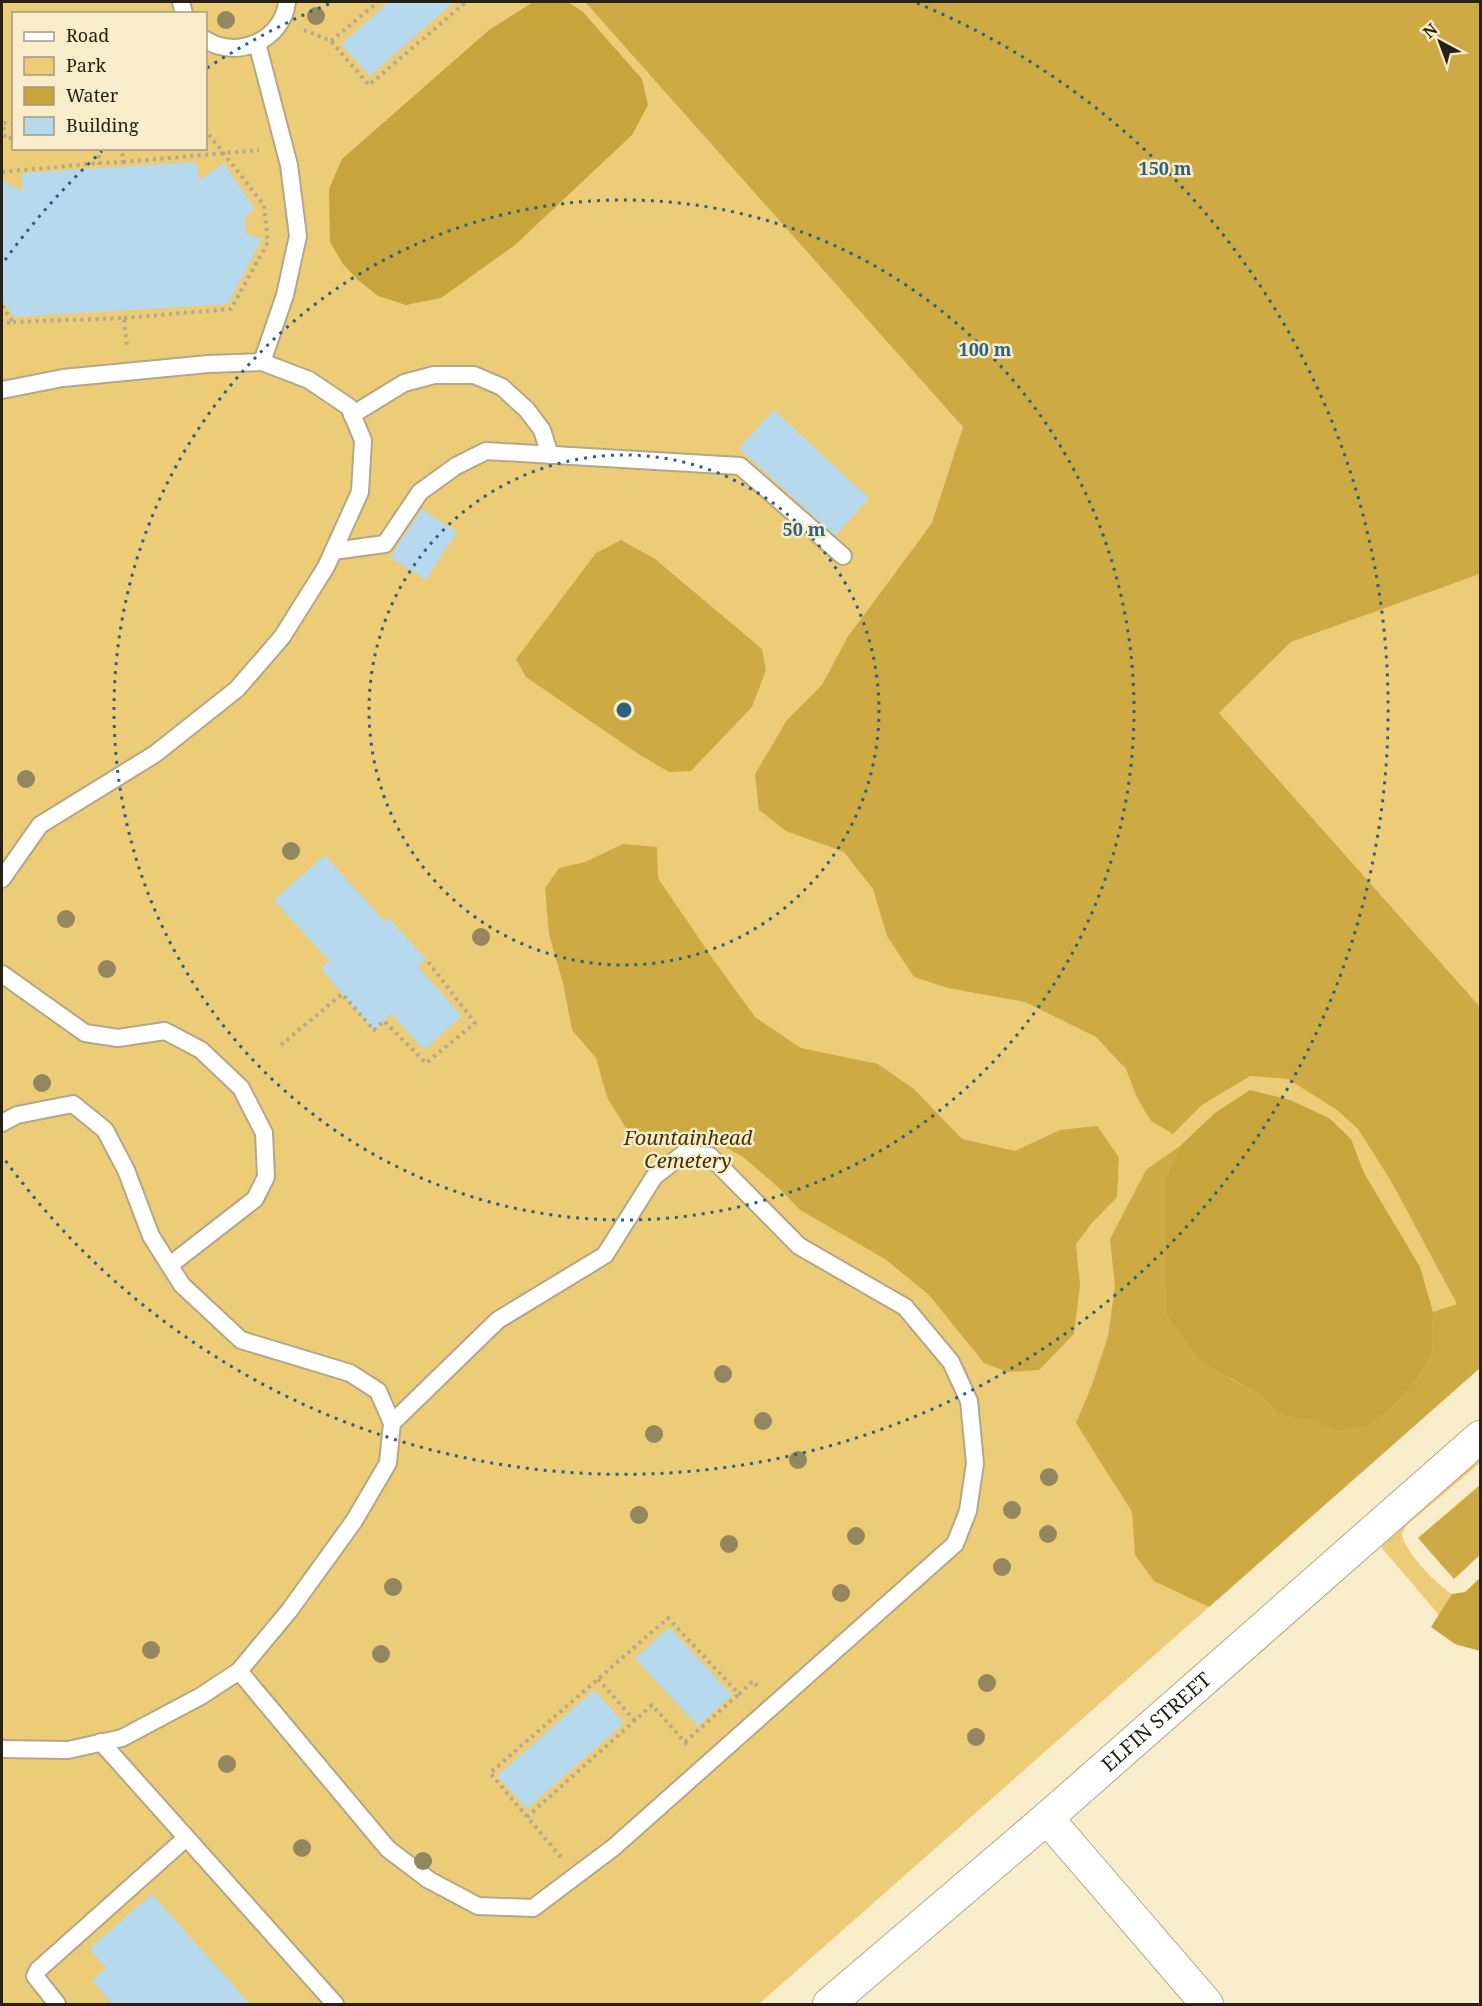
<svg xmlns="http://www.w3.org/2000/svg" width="1482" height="2006" font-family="'Noto Serif',serif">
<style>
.green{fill:#edcc77;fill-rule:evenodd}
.forest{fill:#ceaa44}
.water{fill:#c8a43d}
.building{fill:#b6d9ed}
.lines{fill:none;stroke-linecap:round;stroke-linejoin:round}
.service-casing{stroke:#b4a787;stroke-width:20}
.minor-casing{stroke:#b4a787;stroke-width:34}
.path{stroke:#b3a98e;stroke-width:4;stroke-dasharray:3 4.5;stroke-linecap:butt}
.service{stroke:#fff;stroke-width:16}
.minor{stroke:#fff;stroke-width:32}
.tree{fill:#94865e}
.ring{fill:none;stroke:#2c627d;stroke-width:3;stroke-dasharray:3 6}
.labels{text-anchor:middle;stroke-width:5;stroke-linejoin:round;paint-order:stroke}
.park-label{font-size:20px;font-style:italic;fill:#413306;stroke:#f9ecca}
.street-label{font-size:20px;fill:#252114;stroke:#f9ecca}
.centre{fill:#2c627d;stroke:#f9ecca;stroke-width:3}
.ring-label{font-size:18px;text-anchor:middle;font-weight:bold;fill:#2c627d;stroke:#f9ecca;stroke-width:5;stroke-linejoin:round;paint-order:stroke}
</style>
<rect width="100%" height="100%" fill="#f9ecca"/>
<!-- green -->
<g class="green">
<path d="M2 2H585L1219 713 1291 642 1480 574V1368L759 2004H2ZM14 14H206V148H14Z"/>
<path d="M1480 1424V1463L1407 1525 1402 1533C1402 1550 1438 1586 1452 1594L1439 1615 1376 1541Z"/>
</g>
<!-- forest -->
<g class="forest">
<path d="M585 2H1480V574L1291 642 1219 713 1480 1007V1368L1209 1607 1154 1581 1135 1555 1132 1512 1076 1423 1092 1385 1108 1336 1115 1287 1110 1239 1146 1170 1181 1145 1165 1179 1167 1272 1229 1378 1263 1397 1279 1415 1310 1420 1334 1431 1432 1352 1433 1312 1457 1304 1391 1181 1358 1129 1337 1110 1288 1079 1250 1076 1202 1105 1173 1134 1151 1121 1137 1098 1126 1069 1096 1037 1025 1002 948 988 914 977 887 936 873 889 844 852 786 831 759 810 755 774 787 720 822 685 847 638 932 523 963 427Z"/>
<path d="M621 540 655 559 762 649 766 670 752 707 691 771 669 772 640 755 526 677 516 659 596 553Z"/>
<path d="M623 844 657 847 658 878 715 962 755 1017 801 1048 878 1064 914 1089 962 1139 1015 1151 1060 1130 1097 1126 1119 1157 1117 1197 1092 1223 1076 1244 1080 1286 1074 1334 1039 1370 1007 1372 984 1363 929 1295 885 1259 800 1210 778 1187 743 1157 716 1142 641 1139 625 1127 607 1097 596 1058 572 1030 563 983 549 934 545 888 559 868 585 862Z"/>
<path d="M1480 1485V1555L1454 1579 1418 1538Z"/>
</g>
<!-- water -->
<g class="water">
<path d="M533 2H568L583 12 642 79 648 105 632 135 515 245 441 298 406 305 378 296 358 280 343 264 330 242 329 189 342 159 489 30Z"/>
<path d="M1250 1090 1290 1100 1329 1118 1351 1139 1364 1173 1420 1267 1433 1312 1432 1352 1416 1379 1389 1409 1367 1426 1334 1431 1310 1420 1279 1415 1263 1397 1199 1360 1166 1312 1165 1179 1181 1145 1215 1113Z"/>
<path d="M1480 1578V1651L1455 1644 1431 1627 1452 1594 1465 1592Z"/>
</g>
<!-- building -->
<g class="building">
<path d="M389 2H454L370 76 341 44Z"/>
<path d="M196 162 200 180 224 163 255 209 245 217 246 233 262 239 228 304 14 317 2 299V180L22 191V173Z"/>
<path d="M774 410 869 498 835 536 739 448Z"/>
<path d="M422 509 457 532 426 580 390 557Z"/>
<path d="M325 855 384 921 389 918 426 959 418 967 462 1016 424 1050 392 1014 374 1030 321 969 329 961 274 900Z"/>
<path d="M669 1627 732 1695 698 1726 635 1659Z"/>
<path d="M594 1690 624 1723 527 1809 497 1776Z"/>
<path d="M152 1894 250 2004H110L112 2003 92 1981 106 1968 89 1949Z"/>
</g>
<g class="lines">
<defs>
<g id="service">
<path d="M181 2 184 14"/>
<path d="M206 40C237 60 283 40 287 2"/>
<path d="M257 43 289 165 298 236 285 295 262 362"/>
<path d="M2 390 63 378 208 364 262 362 309 380 349 407 363 440 360 492 326 567 282 637 237 689 155 754 40 825 2 879"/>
<path d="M352 415 404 383 434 375H474L502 387 527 410 542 430 550 455"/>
<path d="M333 551 385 544 420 492 456 466 486 451 740 466 843 556"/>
<path d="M2 974 85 1033 118 1038 165 1031 201 1050 241 1088 264 1133 266 1177 255 1199 170 1265"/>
<path d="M2 1123 17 1115 73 1104 105 1130 126 1170 151 1236 182 1285 241 1340 350 1373 378 1391 392 1423 388 1463 354 1521 289 1611 239 1671 201 1696 122 1738 68 1750 2 1749"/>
<path d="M239 1671 388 1849 429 1880 478 1906 533 1908 614 1847 955 1544 968 1511 975 1463 969 1401 951 1362 905 1307 799 1246 710 1156 683 1154 654 1177 605 1255 498 1320 392 1423"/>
<path d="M101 1742 335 2004"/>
<path d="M57 2004 35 1976 38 1970 186 1838"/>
</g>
<g id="minor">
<path d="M1047 1818 1207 2004"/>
<path id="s1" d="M829 2004 1047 1818 1480 1437"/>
</g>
</defs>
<!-- service casing -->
<use href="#service" class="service-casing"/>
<!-- minor casing -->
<use href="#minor" class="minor-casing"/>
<!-- path -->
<g class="path">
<path d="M304 30 331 41 369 85 466 2"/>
<path d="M331 41 378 2"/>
<path d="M14 123H3L5 138H14"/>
<path d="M98 148 99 163 123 162 122 148"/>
<path d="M123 162 259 150"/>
<path d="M2 172 99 163"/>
<path d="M2 306 13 322 2 324"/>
<path d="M124 318 231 309 268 242 264 205 206 131"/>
<path d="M13 322 124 318 127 347"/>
<path d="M281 1045 342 994 374 1030 384 1021 426 1063 475 1023 426 959"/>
<path d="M598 1679 635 1721"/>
<path d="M685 1742 739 1694"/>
<path d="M527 1817 652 1705 689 1747"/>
<path d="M561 1857 490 1773 668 1618 739 1694 753 1681 758 1687"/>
</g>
<!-- service -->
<use href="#service" class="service"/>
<!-- minor -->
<use href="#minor" class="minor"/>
</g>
<!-- trees -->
<g class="tree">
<circle cx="316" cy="16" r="9"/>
<circle cx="226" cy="20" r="9"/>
<circle cx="26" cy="779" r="9"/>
<circle cx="291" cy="851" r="9"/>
<circle cx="66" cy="919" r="9"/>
<circle cx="481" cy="937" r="9"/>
<circle cx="107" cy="969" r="9"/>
<circle cx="42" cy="1083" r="9"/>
<circle cx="723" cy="1374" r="9"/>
<circle cx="763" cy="1421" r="9"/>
<circle cx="654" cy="1434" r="9"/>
<circle cx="798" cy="1460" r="9"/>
<circle cx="1049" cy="1477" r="9"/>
<circle cx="1012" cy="1510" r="9"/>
<circle cx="639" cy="1515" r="9"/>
<circle cx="1048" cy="1534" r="9"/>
<circle cx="856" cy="1536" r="9"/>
<circle cx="729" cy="1544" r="9"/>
<circle cx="1002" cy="1567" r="9"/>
<circle cx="393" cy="1587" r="9"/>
<circle cx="841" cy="1593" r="9"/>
<circle cx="151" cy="1650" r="9"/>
<circle cx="381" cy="1654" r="9"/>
<circle cx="987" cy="1683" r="9"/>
<circle cx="976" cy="1737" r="9"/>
<circle cx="227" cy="1764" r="9"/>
<circle cx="302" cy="1848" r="9"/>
<circle cx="423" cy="1861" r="9"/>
</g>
<!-- distance rings -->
<g class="ring">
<circle cx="624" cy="710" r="255"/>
<circle cx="624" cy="710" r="510"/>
<path d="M5 260A765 765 0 0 1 102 151M207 68A765 765 0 0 1 331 3M917 3A765 765 0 1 1 5 1160"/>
</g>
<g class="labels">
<!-- park labels -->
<g class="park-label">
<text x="688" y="1145">Fountainhead<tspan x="688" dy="23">Cemetery</tspan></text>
</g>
<!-- street labels -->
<g class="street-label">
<text dy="7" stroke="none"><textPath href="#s1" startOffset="432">ELFIN STREET</textPath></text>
</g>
</g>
<circle cx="624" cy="710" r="9" class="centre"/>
<g class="ring-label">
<text x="1165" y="175">150 m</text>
<text x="985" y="356">100 m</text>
<text x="804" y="536">50 m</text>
</g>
<!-- border -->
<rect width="1482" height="2006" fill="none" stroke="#252114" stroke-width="6"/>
<!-- legend -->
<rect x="12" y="12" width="195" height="138" fill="#f9ecca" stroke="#a49b81" stroke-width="1.5"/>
<rect x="24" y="32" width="30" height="9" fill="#ffffff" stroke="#a49b81" stroke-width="1.5"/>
<text x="66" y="42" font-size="18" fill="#252114">Road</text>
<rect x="24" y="57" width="30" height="18" fill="#edcc77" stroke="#a49b81" stroke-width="1.5"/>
<text x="66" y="72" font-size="18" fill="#252114">Park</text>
<rect x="24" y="87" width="30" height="18" fill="#c8a43d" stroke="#a49b81" stroke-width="1.5"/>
<text x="66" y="102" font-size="18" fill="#252114">Water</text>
<rect x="24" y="117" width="30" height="18" fill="#b6d9ed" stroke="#a49b81" stroke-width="1.5"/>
<text x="66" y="132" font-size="18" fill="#252114">Building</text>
<!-- north arrow -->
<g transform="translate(1440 42) rotate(319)" stroke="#f9ecca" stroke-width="4.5" paint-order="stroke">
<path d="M0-4.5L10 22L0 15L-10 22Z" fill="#252114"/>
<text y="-9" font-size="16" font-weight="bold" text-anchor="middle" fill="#252114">N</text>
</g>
</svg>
